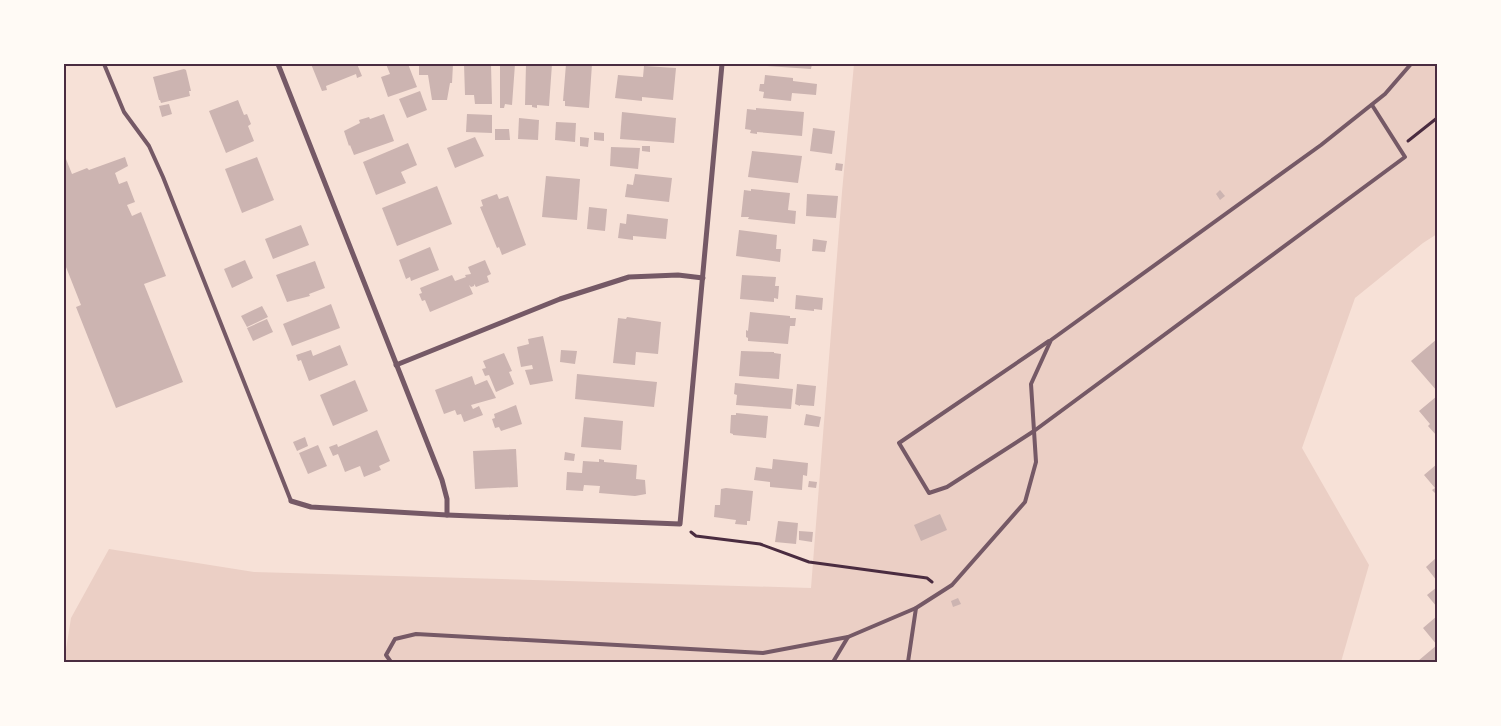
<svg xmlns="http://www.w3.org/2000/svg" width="1501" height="726" font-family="Montserrat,sans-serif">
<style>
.green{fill:#ebcfc5}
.building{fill:#ccb4b1}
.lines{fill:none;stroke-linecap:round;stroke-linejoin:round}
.path{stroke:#4a2c40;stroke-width:3}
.service{stroke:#755966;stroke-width:4}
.minor{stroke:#755966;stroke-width:5}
.neatline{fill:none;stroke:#4a2c40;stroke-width:2}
</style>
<rect width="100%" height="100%" fill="#f7e1d7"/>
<!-- green -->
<path class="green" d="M854 64H1437V234L1423 243 1355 298 1302 448 1369 565 1341 662H64L71 618 109 549 254 572 811 588 842 192Z"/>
<!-- building -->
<g class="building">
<path d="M311 64H357L362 76 357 78 356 74 326 86 327 90 322 91Z"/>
<path d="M386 64H408L417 87 388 97 381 77 390 74Z"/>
<path d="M419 64H453L452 83H450L447 100H432L428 75H419Z"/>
<path d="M464 64H491L492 104H475L474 95H465Z"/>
<path d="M500 64H515L512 105 505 104 504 108H500Z"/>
<path d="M526 64H552L549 106 537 105V108L532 107V105H525Z"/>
<path d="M566 64H592L589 108 565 106V101H563Z"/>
<path d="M767 64H812L811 69 767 66Z"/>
<path d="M644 66 676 68 673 100 642 97V101L615 98 618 75 643 77Z"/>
<path d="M184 69 186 70 191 91H189L190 96 161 103 160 100H159L153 77Z"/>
<path d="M765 75 793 78V81L817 84 816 95 792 93 791 101 763 98 764 92 759 91 760 84H764Z"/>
<path d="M420 91 427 110 407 118 399 99Z"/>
<path d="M238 100 244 115 247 114 251 124 248 126 254 141 226 153 209 111Z"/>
<path d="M169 104 172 114 162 117 159 106Z"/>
<path d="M756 108 804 112 802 136 757 132V134L750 133 751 130 745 129 747 109 756 110Z"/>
<path d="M622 112 676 118 674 143 620 139Z"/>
<path d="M384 114 394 141 354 155 350 145 349 146 344 131 360 123 359 120 369 117 370 119Z"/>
<path d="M467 114 492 115V133L466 132Z"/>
<path d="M519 118 539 120 538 140 518 139Z"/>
<path d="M556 122 576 123 575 142 555 140Z"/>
<path d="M813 128 835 131 832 154 810 151Z"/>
<path d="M495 129H509L510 140H495Z"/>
<path d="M594 132 604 133V141L594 140Z"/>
<path d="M475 137 484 156 455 168 447 148Z"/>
<path d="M580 137 589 138 588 147 580 146Z"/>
<path d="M408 143 417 165 401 172 406 183 376 195 363 162Z"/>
<path d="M642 146H650V152L642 151Z"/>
<path d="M611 147 640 148 638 169 610 166Z"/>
<path d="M752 151 802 156 798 183 748 177Z"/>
<path d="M64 154 72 174 87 168 89 170 125 157 128 166 115 173 119 184 127 181 135 202 127 205 132 216 141 212 166 276 144 284 183 382 116 408 76 307 81 305 64 262Z"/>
<path d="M257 157 274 200 242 213 225 169Z"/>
<path d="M836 163 843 164 842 171 835 170Z"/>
<path d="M635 174 672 178 669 202 625 197 627 184 633 185Z"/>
<path d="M546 176 580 179 577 220 542 217Z"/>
<path d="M437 186 452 224 397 246 382 208Z"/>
<path d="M751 189 790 193 788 210 796 211 795 224 748 219 749 217H741L744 190 751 191Z"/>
<path d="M1220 190 1225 196 1220 200 1216 194Z"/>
<path d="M497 194 499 199 508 196 526 245 502 255 499 247 497 248 480 207 483 206 481 200Z"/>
<path d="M807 194 838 196 836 218 806 216Z"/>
<path d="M589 207 607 209 605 231 587 229Z"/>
<path d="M627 214 668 219 666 239 633 236V240L618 238 620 223 626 224Z"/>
<path d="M301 225 309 245 273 259 265 239Z"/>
<path d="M739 230 777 235 776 249H781L780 262 736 256Z"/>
<path d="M813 239 827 241 825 252 812 251Z"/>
<path d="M430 247 439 270 411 281 410 277 406 279 399 260Z"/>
<path d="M245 260 253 278 232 288 224 269Z"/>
<path d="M485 260 491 274 487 276 489 282 476 287 474 284V286L471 287 469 285 473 294 430 312 425 300 422 301 419 294 422 293 420 288 452 275 455 281 466 277 465 275 471 274 468 267Z"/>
<path d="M315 261 325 288 309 294 310 296 287 302 276 275Z"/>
<path d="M742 275 776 277 775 286H779L778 299 774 298V302L740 299Z"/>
<path d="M796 295 823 298 822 310 814 309V311L795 309Z"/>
<path d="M331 304 340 328 292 346 283 324Z"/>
<path d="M262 306 268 317 247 327 241 316Z"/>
<path d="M750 312 790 316V318H796L795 326H790L788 344 748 341V338L746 337V330L748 331Z"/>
<path d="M627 317 661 322 658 354 636 352 635 365 613 363 618 318 626 319Z"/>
<path d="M267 319 273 332 253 341 247 328Z"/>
<path d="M543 336 553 381 530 385 525 370 533 369 532 365 521 367 517 347 529 344 528 339Z"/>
<path d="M1437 339V391L1411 361Z"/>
<path d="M340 345 348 365 309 381 301 360 298 361 296 355 311 350 313 356Z"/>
<path d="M561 350 577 351 575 364 560 362Z"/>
<path d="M741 351 774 352V353L781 354 779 379 739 376Z"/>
<path d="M504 353 512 371 509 372 514 384 496 392 489 375 485 376 482 369 486 368 483 361Z"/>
<path d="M577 374 657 382 654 407 575 399Z"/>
<path d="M472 376 475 385 487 380 496 398 471 405 473 409 479 406 483 415 464 422 461 414 457 415 455 410 444 414 435 390Z"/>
<path d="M355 380 368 411 333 426 320 395Z"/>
<path d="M735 383 793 389 791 409 736 405 737 395 734 394Z"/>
<path d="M797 384 816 386 814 406 800 405V406L795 404Z"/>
<path d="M1437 396V436L1428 426 1430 424 1419 411Z"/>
<path d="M516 405 522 424 501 431 499 427 495 428 492 419 495 418 494 414Z"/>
<path d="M736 413 768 416 766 438 733 435V434L730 433 731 415H736Z"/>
<path d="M806 414 821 417 819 427 804 425Z"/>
<path d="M584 417 623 421 621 450 581 447Z"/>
<path d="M377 430 390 461 379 466 381 470 364 477 360 466 345 472 338 454 333 456 329 447 337 444 338 447Z"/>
<path d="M305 437 308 446 297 451 293 442Z"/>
<path d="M318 445 327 466 308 474 299 453Z"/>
<path d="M516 449 518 487 475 489 473 451Z"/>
<path d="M565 452 575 454 574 461 564 460Z"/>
<path d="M599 459 604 460V462L637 465 636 479 645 480 646 494 635 496 599 493 600 486 584 485 583 491 566 490 567 472 582 473 583 461 599 462Z"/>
<path d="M773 459 808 463 807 476 803 475 802 490 770 487V482L754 480 756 467 772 469Z"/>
<path d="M1437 464V495L1432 490 1435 488 1424 475Z"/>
<path d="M809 481 817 482 816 488 808 487Z"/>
<path d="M726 488 753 491 750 521H747V525L735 524 736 520 714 517 715 505H720L721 489Z"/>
<path d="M940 514 947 530 921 541 914 525Z"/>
<path d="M778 521 798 523 796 544 775 542Z"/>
<path d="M799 531 813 532 812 542 799 540Z"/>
<path d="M1437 557V581L1426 567Z"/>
<path d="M1437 587V607L1427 595Z"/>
<path d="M958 598 961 604 953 607 951 601Z"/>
<path d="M1437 616V662H1419L1418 661 1437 645 1423 628Z"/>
</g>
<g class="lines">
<!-- path -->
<g class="path">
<path d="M1408 141 1437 118"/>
<path d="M691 532 696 536 760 544 809 562 927 578 932 582"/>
</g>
<!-- service -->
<g class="service">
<path d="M104 64 124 112 149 146 163 177 291 501"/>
<path d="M1049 341 899 443 929 493 947 487 1034 431 1405 157 1372 105"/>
<path d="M391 662 386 655 395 639 416 634 763 653 848 637 916 608 952 585 1025 502 1036 462 1031 384 1051 340 1321 145 1385 94 1411 64"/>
<path d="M833 662 848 637"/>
<path d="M908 662 916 608"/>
</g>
<!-- minor -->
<g class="minor">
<path d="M278 64 442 480 447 499V515"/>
<path d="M396 365 560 299 629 277 678 275 703 278"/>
<path d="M291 501 311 507 447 515 680 524 722 64"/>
</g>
</g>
<!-- border -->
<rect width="1501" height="726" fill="none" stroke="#fffaf5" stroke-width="130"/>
<rect x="65" y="65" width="1371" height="596" class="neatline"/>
</svg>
